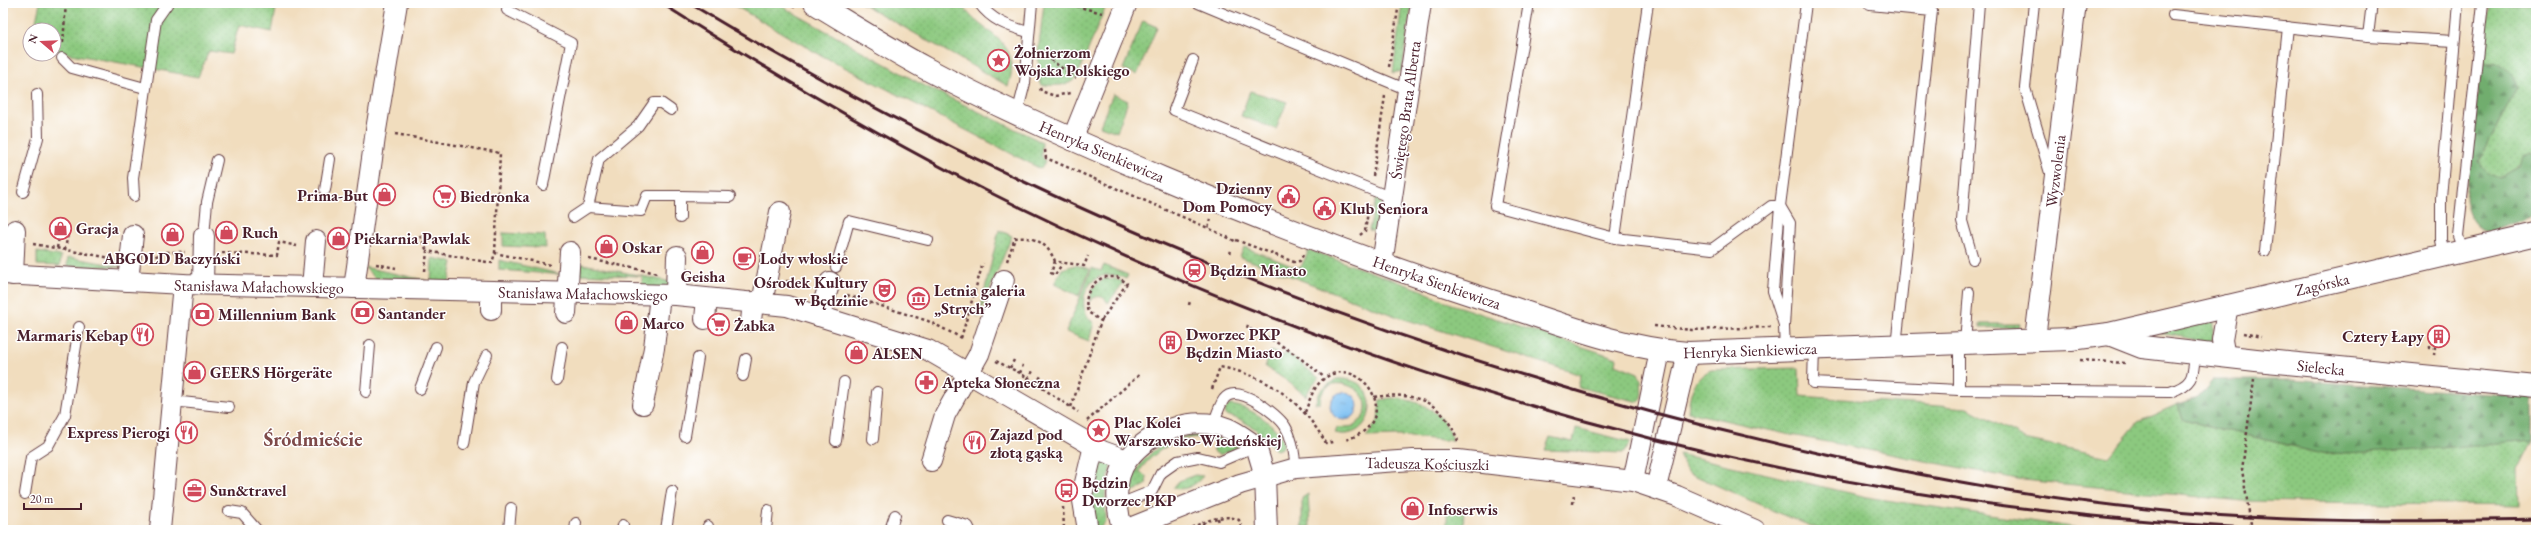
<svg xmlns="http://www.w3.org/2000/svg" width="2539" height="533" font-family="'EB Garamond',serif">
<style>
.grass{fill:url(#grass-dots);stroke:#6b7455}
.forest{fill:url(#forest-firs);stroke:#5e664c}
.water{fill:url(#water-ripples);stroke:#636f8e}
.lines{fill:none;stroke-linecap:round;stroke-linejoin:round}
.lane-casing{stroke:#633c41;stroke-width:12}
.street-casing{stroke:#633c41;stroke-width:22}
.secondary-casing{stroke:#633c41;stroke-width:24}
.path{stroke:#633c41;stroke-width:2.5;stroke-dasharray:3 3;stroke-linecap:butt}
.lane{stroke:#fff;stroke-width:10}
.street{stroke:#fff;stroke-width:20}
.secondary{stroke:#fff;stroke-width:22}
.rail{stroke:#4a1f2b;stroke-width:3}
.labels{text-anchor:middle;stroke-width:3;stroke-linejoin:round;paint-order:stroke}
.poi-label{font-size:16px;font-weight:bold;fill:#4a1f2b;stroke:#fff;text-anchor:start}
.street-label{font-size:16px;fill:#4a1f2b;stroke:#fff}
.district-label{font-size:20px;font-weight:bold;fill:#7e4a49;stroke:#fff}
</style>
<defs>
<pattern id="grass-dots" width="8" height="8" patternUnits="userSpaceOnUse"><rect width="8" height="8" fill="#8cc97f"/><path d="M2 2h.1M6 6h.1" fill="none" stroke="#7aac6e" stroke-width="1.8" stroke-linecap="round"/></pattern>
<pattern id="forest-firs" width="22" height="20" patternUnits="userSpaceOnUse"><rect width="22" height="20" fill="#71ad6e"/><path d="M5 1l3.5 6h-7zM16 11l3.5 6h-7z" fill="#5f8c5b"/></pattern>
<pattern id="water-ripples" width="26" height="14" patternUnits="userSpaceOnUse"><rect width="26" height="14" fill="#7cbff2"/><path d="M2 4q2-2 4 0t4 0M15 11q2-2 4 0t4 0" fill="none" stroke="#689bc4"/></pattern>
</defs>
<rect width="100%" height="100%" fill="#fff"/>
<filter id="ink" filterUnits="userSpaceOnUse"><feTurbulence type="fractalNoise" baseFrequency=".025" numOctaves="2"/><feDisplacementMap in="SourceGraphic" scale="8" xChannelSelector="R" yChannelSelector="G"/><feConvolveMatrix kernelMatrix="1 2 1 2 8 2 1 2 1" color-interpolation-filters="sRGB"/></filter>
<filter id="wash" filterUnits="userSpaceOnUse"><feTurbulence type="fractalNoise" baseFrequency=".012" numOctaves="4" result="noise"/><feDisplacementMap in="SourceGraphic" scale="16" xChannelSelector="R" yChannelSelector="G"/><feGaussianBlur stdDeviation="0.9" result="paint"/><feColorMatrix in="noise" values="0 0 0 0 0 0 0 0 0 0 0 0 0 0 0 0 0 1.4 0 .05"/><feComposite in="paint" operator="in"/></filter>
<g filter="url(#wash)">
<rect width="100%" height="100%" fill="#f1ddbe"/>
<!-- grass -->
<g class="grass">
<path d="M40 3H277L272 32 239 25 231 54 209 51 198 77 54 51V30H34Z"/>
<path d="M730 3H776L921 84 1042 142 1041 155 1045 161 1041 169 815 52Z"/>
<path d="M861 3H961C979 35 1025 38 1008 86Z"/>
<path d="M1044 3H1107L1078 75C1070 88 1055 85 1041 85L1038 53Z"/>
<path d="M1402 3H1412L1402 71 1393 73Z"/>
<path d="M2489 3H2536V156L2532 153C2518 170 2493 192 2479 161L2517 87 2513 73 2497 63H2481Z"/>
<path d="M1143 21 1157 27 1137 75 1123 69Z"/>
<path d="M1250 91 1287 102 1276 129 1241 116Z"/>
<path d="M1113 94 1128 101 1117 132 1100 126Z"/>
<path d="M1377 196 1382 202 1378 232 1369 230Z"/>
<path d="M999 230 1012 236 978 318Z"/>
<path d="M503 233 545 235 546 248 503 246Z"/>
<path d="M1244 247 1297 268 1301 267 1309 250 1419 289 1451 304 1617 358 1616 364 1638 373 1641 380 1642 399 1639 402 1578 387 1581 375 1398 317 1240 257Z"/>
<path d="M37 252 61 256 60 266 37 265Z"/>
<path d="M68 257 125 267 67 266Z"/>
<path d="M432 258 453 262 449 282H431Z"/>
<path d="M499 260 564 275 499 270Z"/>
<path d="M573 262 672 282V291L642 290V276L572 274Z"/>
<path d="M1075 265 1090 269 1079 296 1054 284 1062 269Z"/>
<path d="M1104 265 1128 275 1126 279C1089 261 1071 307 1094 323L1089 341 1066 332 1092 268 1101 271Z"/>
<path d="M364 267 425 280 375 278Z"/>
<path d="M1106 278 1115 279 1124 282 1108 303C1103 294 1095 295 1089 302L1093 287Z"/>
<path d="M2213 318V343L2160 333Z"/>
<path d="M1980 324H2020L2019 327 1980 328Z"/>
<path d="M1271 351 1284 356 1286 352 1319 378 1311 386 1306 396 1286 380 1265 367Z"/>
<path d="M1799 368 1800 396 1968 408 2024 439 2109 457 2138 422 2178 404 2183 420 2326 454 2533 440 2518 470 2519 505 2242 501 2023 480 1786 434 1688 412C1690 394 1693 378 1711 370Z"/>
<path d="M1336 379C1387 375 1376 444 1335 433L1337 428 1354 426C1394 396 1322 361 1320 403H1315L1321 390Z"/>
<path d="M1391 398C1419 399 1445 412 1453 441L1399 436 1366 437 1378 421 1380 400Z"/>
<path d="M1229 405C1248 405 1279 425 1284 444L1282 448 1276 450 1254 428 1241 420 1226 415 1225 410Z"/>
<path d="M1576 428 1631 442 1623 453 1545 450 1550 437 1573 442Z"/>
<path d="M1201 435 1218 438 1239 447 1219 455 1213 451 1215 441C1188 429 1154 449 1139 472L1147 477 1146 485 1128 494C1135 457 1165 436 1201 435Z"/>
<path d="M1679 454 1872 498 2072 527 2121 530H1821L1778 513 1687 472Z"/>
<path d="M1102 461 1111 464 1105 496 1106 521 1100 528 1094 527 1089 509 1098 465Z"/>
<path d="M1195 475 1203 476C1195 486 1185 491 1173 488L1179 481Z"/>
<path d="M1308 494 1310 527H1302V498Z"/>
<path d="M1447 508 1464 510 1463 530H1447Z"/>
</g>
<!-- forest -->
<g class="forest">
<path d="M2481 63H2497L2513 73 2517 87 2479 161C2484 171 2491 174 2501 177L2520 167 2523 156 2532 153 2536 156V215L2489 232C2472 227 2468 215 2465 199Z"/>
<path d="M2213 380H2291L2533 397V440L2442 448 2326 454 2183 420 2178 404 2198 398Z"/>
</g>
<!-- water -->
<circle class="water" cx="1344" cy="406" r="14"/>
</g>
<g filter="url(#ink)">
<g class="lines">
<defs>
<g id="lane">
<path d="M979 3C992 21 1008 26 1028 32"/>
<path d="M1198 3 1408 90"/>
<path d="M1529 3 1495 206 1615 238"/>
<path d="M1648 3 1615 238 1712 249 1771 206H1780"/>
<path d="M1870 3V5L1932 11 1896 346"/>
<path d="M2034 3 2025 88 2050 173"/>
<path d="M507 10 571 43 543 185"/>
<path d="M2173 15 2368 36 2454 41"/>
<path d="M2368 36 2372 3"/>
<path d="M62 58 72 68 145 88"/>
<path d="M1193 60 1174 110 1392 198"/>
<path d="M1017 114 1025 83 1032 3"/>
<path d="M325 190 330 159"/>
<path d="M23 192 38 138 37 94"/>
<path d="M134 196 133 178 156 20 168 3"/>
<path d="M1780 206 1790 223 1784 327 1785 349"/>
<path d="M588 207 641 211 647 196H680"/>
<path d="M573 217 588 207 599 159 638 126 654 103H661L671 110"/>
<path d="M680 218V196L730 197"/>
<path d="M204 236 207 202 217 160"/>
<path d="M2463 250 2458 236 2483 3"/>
<path d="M2265 251 2288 27"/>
<path d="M2444 255 2441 240V198L2458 3"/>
<path d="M1973 259 1962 221 1979 3"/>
<path d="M836 267 849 221 928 240"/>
<path d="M1784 325 1773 291 1780 206 1806 3"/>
<path d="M1965 343 1969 292"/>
<path d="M1814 347 1813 383 1959 390 2170 392C2194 384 2193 376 2195 353"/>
<path d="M743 376 746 359"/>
<path d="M557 380 562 347"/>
<path d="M420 389 436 347"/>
<path d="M1959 390V343"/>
<path d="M366 392 370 345"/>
<path d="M172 401 229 407"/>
<path d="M1213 425C1216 417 1219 406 1224 399 1237 382 1277 414 1285 426 1293 439 1294 454 1296 468"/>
<path d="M685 436 698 358"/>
<path d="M873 439 877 392"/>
<path d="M836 441 844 382"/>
<path d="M464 444 474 382 487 355"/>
<path d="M25 494 31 457 48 446 65 415 79 327"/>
<path d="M1117 505 1152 491 1161 473 1178 461 1198 457 1219 462 1256 446"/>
<path d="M229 511 242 513 257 530"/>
<path d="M947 520 968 526 970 530"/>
<path d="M509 530 511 508"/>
<path d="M575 530 576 523"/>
<path d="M622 530 623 525"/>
<path d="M666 530 672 491"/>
<path d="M707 530 708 526"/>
<path d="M766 530 768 510"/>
<path d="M890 530 895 515"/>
</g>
<g id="street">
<path d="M1072 140 1127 3"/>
<path d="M1382 264 1421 3"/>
<path d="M3 274 183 284 676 295 787 306 928 350 1102 451 1127 460"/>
<path d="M13 275 15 230"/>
<path d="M128 281 133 235"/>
<path d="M203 284 204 236"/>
<path d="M312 287 316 241"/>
<path d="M354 288 376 130 397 3"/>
<path d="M676 295 677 256"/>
<path d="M762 303 780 212"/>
<path d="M491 310V291"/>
<path d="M566 313 570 252"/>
<path d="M819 316 830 282"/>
<path d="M705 319 707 299"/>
<path d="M751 321 753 302"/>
<path d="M2035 339 2076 3"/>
<path d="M2225 357 2222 340 2228 305"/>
<path d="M643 404 654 348 660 295"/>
<path d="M931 461 945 415 979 354 1004 280"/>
<path d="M1633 481 1660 351"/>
<path d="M1656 488 1688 353"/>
<path d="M160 530 183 284"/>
<path d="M1088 530 1082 495 1094 446"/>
<path d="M1123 530C1116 509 1113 478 1128 459 1150 431 1192 415 1227 428 1237 432 1247 440 1256 446L1265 476 1267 530"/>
<path d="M1125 530 1240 484 1296 468 1413 460H1458L1633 481 1677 496 1755 530"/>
</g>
<g id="secondary">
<path d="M815 3C851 25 888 48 925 68 1002 109 1082 144 1162 178 1267 222 1374 263 1482 298 1549 319 1617 348 1688 353L2071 339 2109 334 2536 234"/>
<path d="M2109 334 2142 347 2256 360 2536 387"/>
</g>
</defs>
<!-- lane casing -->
<use href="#lane" class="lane-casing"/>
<!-- street casing -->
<use href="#street" class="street-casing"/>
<!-- secondary casing -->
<use href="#secondary" class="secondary-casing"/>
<!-- path -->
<g class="path">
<path d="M787 3 796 8"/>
<path d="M1065 3 1102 13"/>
<path d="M63 43 66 3"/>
<path d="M1041 53 1076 78"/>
<path d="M1389 67 1399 3"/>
<path d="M1040 88 1041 91 1055 96 1070 93"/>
<path d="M395 134 500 153 495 253"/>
<path d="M1045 150 1046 158 1208 228"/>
<path d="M1373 176 1385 96"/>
<path d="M1211 219 1208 228 1235 241"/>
<path d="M1360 235 1365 231 1369 205"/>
<path d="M420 236 427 251"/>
<path d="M1236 240 1294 262 1300 261 1303 255"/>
<path d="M33 244 111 258"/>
<path d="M57 248 60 232"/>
<path d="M65 250 68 233"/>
<path d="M222 253 277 255 279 242 297 246"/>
<path d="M1230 253 1231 251"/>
<path d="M150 259 165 252H185"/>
<path d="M589 259 657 273"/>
<path d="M1007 261 1015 238C1035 236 1047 243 1055 261 1065 264 1074 263 1084 266L1088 256"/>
<path d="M1055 261 1051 273 1055 275 1062 264"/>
<path d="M376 264 396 268"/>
<path d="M425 271 427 251 492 263 495 253 551 265"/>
<path d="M786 281 809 285"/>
<path d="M847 295 928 321 964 339"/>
<path d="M1189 305 1190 301"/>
<path d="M1248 325 1247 328C1277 340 1300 357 1325 378"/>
<path d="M1654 326 1692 330 1771 327"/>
<path d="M2243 333 2261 337"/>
<path d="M961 338 983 263"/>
<path d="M2430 346V348H2435L2434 355"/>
<path d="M2080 360 2125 363"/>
<path d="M996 361 1020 373 1078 412"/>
<path d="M1010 368 1014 360"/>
<path d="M1020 373 1023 365"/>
<path d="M1028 379 1033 371"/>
<path d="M1036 384 1041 376"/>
<path d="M1212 389 1220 367C1269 376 1301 401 1326 443L1331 442 1332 446"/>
<path d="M1374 397C1414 391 1443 401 1458 441"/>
<path d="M1071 407 1101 321 1088 312C1083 297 1090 283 1104 277H1117L1127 283 1101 321"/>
<path d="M1305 412C1310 400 1313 386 1325 378 1361 352 1408 422 1345 440"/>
<path d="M1087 421 1139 375"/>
<path d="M1573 504 1574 493"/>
<path d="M1063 507 1064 530"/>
<path d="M1218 518 1220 528"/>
<path d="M1203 523 1204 530"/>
<path d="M1186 530C1203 523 1221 512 1239 520L1242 530"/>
<path d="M1236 530 1240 525"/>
<path d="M2252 530 2242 470 2254 379"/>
</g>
<!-- lane -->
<use href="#lane" class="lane"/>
<!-- street -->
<use href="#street" class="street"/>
<!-- secondary -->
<use href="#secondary" class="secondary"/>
<!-- rail -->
<g class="rail">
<path d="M661 3C767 70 873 133 985 190 1277 337 1593 441 1916 493 2039 513 2163 524 2287 530"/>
<path d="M689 3C1030 209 1420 364 1809 451 1920 476 2032 497 2146 509 2275 523 2406 522 2536 519"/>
</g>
</g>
</g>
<!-- icons -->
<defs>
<symbol id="sight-ring" viewBox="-11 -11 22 22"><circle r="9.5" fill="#fff" stroke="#d1495b" stroke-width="1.5"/><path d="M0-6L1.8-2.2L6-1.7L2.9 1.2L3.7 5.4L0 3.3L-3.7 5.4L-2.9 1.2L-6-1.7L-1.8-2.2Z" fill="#d1495b"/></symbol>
<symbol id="shop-ring" viewBox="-11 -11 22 22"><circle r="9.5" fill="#fff" stroke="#d1495b" stroke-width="1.5"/><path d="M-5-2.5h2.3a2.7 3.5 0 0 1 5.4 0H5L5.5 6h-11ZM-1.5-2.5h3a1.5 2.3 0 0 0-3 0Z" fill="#d1495b"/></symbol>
<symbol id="supermarket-ring" viewBox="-11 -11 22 22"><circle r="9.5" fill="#fff" stroke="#d1495b" stroke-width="1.5"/><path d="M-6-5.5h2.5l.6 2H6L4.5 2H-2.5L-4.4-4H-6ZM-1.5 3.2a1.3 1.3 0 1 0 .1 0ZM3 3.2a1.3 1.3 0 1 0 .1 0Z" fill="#d1495b"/></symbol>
<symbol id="civic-ring" viewBox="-11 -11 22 22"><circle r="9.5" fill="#fff" stroke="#d1495b" stroke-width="1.5"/><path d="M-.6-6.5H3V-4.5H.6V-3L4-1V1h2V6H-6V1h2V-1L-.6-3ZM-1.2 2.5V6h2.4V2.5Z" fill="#d1495b"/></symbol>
<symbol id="cafe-ring" viewBox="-11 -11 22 22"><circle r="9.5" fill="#fff" stroke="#d1495b" stroke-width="1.5"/><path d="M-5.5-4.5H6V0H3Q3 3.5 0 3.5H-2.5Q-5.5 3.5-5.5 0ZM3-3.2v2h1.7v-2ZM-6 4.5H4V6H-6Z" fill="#d1495b"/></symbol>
<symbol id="station-ring" viewBox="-11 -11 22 22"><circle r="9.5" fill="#fff" stroke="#d1495b" stroke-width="1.5"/><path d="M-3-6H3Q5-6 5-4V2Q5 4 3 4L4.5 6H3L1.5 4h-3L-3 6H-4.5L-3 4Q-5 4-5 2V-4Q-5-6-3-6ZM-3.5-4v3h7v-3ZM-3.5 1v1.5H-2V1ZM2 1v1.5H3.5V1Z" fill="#d1495b"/></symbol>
<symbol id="theatre-ring" viewBox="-11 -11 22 22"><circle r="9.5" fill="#fff" stroke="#d1495b" stroke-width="1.5"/><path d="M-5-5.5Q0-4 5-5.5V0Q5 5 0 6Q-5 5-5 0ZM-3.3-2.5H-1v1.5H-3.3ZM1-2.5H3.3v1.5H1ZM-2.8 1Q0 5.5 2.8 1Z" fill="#d1495b"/></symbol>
<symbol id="museum-ring" viewBox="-11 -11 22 22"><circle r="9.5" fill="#fff" stroke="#d1495b" stroke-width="1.5"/><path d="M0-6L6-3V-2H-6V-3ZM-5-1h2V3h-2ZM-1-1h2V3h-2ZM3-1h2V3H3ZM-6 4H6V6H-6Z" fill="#d1495b"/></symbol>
<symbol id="bank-ring" viewBox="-11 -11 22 22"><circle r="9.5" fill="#fff" stroke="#d1495b" stroke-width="1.5"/><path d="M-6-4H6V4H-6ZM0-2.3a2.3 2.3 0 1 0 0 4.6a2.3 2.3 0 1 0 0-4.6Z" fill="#d1495b"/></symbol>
<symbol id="restaurant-ring" viewBox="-11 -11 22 22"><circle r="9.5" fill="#fff" stroke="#d1495b" stroke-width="1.5"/><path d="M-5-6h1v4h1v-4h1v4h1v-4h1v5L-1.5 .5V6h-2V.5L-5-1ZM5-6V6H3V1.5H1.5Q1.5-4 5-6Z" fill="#d1495b"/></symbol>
<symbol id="building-ring" viewBox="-11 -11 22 22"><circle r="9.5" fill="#fff" stroke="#d1495b" stroke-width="1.5"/><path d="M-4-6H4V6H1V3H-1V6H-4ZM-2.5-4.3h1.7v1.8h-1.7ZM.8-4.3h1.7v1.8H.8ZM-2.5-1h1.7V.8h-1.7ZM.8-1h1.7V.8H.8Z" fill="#d1495b"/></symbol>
<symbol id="pharmacy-ring" viewBox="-11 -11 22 22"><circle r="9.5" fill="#fff" stroke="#d1495b" stroke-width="1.5"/><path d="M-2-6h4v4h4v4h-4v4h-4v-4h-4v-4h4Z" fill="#d1495b"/></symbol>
<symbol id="office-ring" viewBox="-11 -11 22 22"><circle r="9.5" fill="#fff" stroke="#d1495b" stroke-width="1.5"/><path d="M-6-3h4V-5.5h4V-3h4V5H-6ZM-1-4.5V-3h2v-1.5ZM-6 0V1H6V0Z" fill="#d1495b"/></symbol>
<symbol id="bus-ring" viewBox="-11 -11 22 22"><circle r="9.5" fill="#fff" stroke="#d1495b" stroke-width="1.5"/><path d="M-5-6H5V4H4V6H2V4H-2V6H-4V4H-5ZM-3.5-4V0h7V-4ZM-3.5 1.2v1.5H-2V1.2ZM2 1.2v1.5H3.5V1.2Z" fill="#d1495b"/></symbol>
</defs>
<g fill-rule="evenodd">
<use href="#sight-ring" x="986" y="48" width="25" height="25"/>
<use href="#shop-ring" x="372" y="182" width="25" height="25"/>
<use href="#supermarket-ring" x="432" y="184" width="25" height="25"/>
<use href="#civic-ring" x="1276" y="184" width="25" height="25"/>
<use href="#civic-ring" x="1312" y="196" width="25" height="25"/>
<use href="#shop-ring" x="48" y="216" width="25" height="25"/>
<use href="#shop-ring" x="214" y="220" width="25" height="25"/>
<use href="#shop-ring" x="160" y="222" width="25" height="25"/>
<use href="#shop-ring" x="326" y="226" width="25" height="25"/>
<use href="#shop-ring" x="594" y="234" width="25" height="25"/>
<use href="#shop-ring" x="690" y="240" width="25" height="25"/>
<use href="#cafe-ring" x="732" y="246" width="25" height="25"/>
<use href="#station-ring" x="1182" y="258" width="25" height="25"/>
<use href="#theatre-ring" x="872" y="278" width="25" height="25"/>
<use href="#museum-ring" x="906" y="286" width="25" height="25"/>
<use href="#bank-ring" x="350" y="300" width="25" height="25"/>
<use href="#bank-ring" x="190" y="302" width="25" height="25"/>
<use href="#shop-ring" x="614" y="310" width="25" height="25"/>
<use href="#supermarket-ring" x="706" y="312" width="25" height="25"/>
<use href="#restaurant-ring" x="130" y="322" width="25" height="25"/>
<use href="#building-ring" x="2426" y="324" width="25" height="25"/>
<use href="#building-ring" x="1158" y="330" width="25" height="25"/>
<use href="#shop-ring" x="844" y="340" width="25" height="25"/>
<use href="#shop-ring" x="182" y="360" width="25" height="25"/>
<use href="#pharmacy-ring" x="914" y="370" width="25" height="25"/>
<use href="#sight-ring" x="1086" y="418" width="25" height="25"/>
<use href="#restaurant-ring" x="174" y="420" width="25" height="25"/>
<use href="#restaurant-ring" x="962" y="430" width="25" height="25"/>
<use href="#office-ring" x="182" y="478" width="25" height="25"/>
<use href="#bus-ring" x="1054" y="478" width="25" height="25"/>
<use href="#shop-ring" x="1400" y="496" width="25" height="25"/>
</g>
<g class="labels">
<!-- poi labels -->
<g class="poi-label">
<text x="1014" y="58">Żołnierzom<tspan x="1014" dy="18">Wojska Polskiego</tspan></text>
<text x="1272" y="194" text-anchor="end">Dzienny<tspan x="1272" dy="18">Dom Pomocy</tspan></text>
<text x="368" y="201" text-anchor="end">Prima-But</text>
<text x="460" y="202">Biedronka</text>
<text x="1340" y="214">Klub Seniora</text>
<text x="76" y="234">Gracja</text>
<text x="242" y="238">Ruch</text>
<text x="354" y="244">Piekarnia Pawlak</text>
<text x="622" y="253">Oskar</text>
<text x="172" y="264" text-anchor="middle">ABGOLD Baczyński</text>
<text x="760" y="264">Lody włoskie</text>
<text x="1210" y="276">Będzin Miasto</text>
<text x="703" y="282" text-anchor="middle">Geisha</text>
<text x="868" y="288" text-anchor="end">Ośrodek Kultury<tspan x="868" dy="18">w Będzinie</tspan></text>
<text x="934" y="296">Letnia galeria<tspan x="934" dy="18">„Strych”</tspan></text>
<text x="378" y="319">Santander</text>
<text x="218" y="320">Millennium Bank</text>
<text x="642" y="329">Marco</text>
<text x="734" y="331">Żabka</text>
<text x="1186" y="340">Dworzec PKP<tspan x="1186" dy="18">Będzin Miasto</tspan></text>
<text x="128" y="341" text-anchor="end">Marmaris Kebap</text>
<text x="2424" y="342" text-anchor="end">Cztery Łapy</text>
<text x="872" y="359">ALSEN</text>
<text x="210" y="378">GEERS Hörgeräte</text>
<text x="942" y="388">Apteka Słoneczna</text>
<text x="1114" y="428">Plac Kolei<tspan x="1114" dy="18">Warszawsko-Wiedeńskiej</tspan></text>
<text x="170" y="438" text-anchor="end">Express Pierogi</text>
<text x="990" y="440">Zajazd pod<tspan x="990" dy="18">złotą gąską</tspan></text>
<text x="1082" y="488">Będzin<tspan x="1082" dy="18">Dworzec PKP</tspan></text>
<text x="210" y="496">Sun&amp;travel</text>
<text x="1428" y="515">Infoserwis</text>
</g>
<!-- street labels -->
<g class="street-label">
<text transform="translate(1405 110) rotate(-82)" y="6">Świętego Brata Alberta</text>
<text transform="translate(1102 151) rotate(23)" y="6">Henryka Sienkiewicza</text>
<text transform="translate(2055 171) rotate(-83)" y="6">Wyzwolenia</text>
<text transform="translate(1437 282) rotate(19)" y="6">Henryka Sienkiewicza</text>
<text transform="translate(2322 284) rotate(-13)" y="6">Zagórska</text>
<text transform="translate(259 286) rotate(1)" y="6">Stanisława Małachowskiego</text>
<text transform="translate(583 293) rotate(1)" y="6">Stanisława Małachowskiego</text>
<text transform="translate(1750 350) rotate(-2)" y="6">Henryka Sienkiewicza</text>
<text transform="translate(2321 367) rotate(6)" y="6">Sielecka</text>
<text transform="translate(1427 463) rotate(1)" y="6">Tadeusza Kościuszki</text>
</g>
<!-- district labels -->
<g class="district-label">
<text x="313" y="446">Śródmieście</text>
</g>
</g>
<!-- margin -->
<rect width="2539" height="533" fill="none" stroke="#fff" stroke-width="16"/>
<!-- north arrow -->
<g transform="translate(42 42) rotate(289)"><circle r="19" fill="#ffffff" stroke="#b7a5aa"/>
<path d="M0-3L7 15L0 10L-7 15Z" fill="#d1495b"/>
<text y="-6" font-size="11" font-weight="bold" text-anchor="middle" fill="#4a1f2b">N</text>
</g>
<!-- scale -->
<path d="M24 503v6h57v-6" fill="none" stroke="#4a1f2b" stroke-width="2"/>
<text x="30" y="503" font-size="12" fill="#4a1f2b" stroke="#ffffff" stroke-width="3" paint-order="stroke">20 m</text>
</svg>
